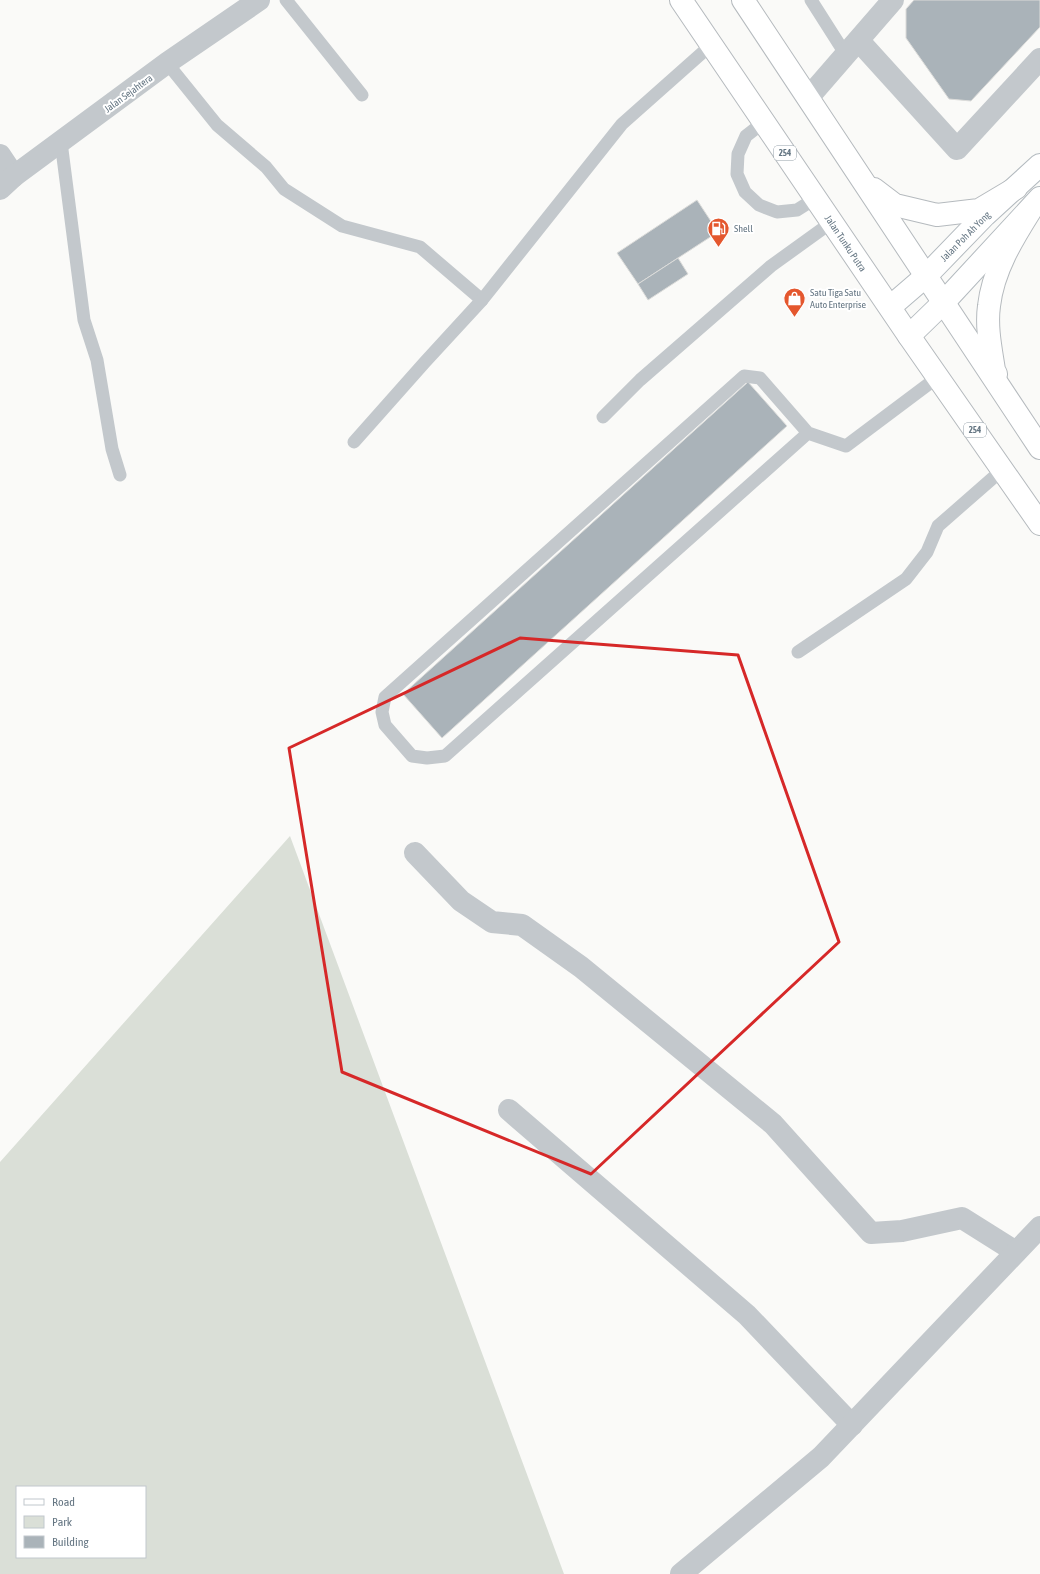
<svg xmlns="http://www.w3.org/2000/svg" width="1040" height="1574" font-family="'Asap Condensed',sans-serif">
<style>
.green{fill:#dadfd7;fill-rule:evenodd}
.building{fill:#aab3b9;stroke:#dcdcda}
.lines{fill:none;stroke-linecap:round;stroke-linejoin:round}
.secondary-casing{stroke:#b3babf;stroke-width:24}
.primary-casing{stroke:#b5babe;stroke-width:24}
.service{stroke:#c3c8cc;stroke-width:13}
.minor{stroke:#c3c8cc;stroke-width:22}
.tertiary{stroke:#c3c8cc;stroke-width:22}
.secondary{stroke:#fff;stroke-width:22}
.primary{stroke:#fff;stroke-width:22}
.marked{fill:none;stroke:#d62828;stroke-width:3;stroke-linejoin:round}
.labels{text-anchor:middle;stroke-width:4;stroke-linejoin:round;paint-order:stroke}
.shield{fill:#fff;stroke:#939fa8;stroke-width:1}
.shield-label{font-size:9px;font-weight:bold;fill:#657683}
.street-label{font-size:10px;fill:#657683;stroke:#fff}
.poi-label{font-size:10px;fill:#657683;stroke:#fff;text-anchor:start}
</style>
<rect width="100%" height="100%" fill="#fafaf8"/>
<!-- green -->
<path class="green" d="M290 836 564 1574H0V1162ZM17 1487H145V1557H17Z"/>
<!-- building -->
<g class="building">
<path d="M914 0H1040V27L971 101 949 99 906 38V9Z"/>
<path d="M697 200 718 232 638 284 617 253Z"/>
<path d="M678 258 688 274 648 300 638 284Z"/>
<path d="M748 382 787 426 442 738 403 694Z"/>
</g>
<g class="lines">
<defs>
<g id="secondary">
<path d="M890 307 926 276 985 215 1040 165"/>
<path d="M909 336 944 302 1040 198"/>
</g>
<g id="primary">
<path d="M681 0 909 336 1040 524"/>
<path d="M743 0 1040 448"/>
<path d="M874 189 895 205 937 215 979 210 1016 188"/>
<path d="M996 374 994 370C991 350 986 327 989 306 993 270 1013 238 1032 208"/>
</g>
</defs>
<!-- secondary casing -->
<use href="#secondary" class="secondary-casing"/>
<!-- primary casing -->
<use href="#primary" class="primary-casing"/>
<!-- service -->
<g class="service">
<path d="M286 0 362 95"/>
<path d="M811 0 846 55"/>
<path d="M167 63 217 125 266 167 284 189 342 226 420 247 482 300"/>
<path d="M764 122 746 136 738 154 737 174 745 192 759 205 777 212 797 210 816 198"/>
<path d="M61 142 84 320 97 360 112 449 120 475"/>
<path d="M603 417 640 380 771 266 832 222"/>
<path d="M808 433 445 756 427 758 412 756 385 725 382 712 385 697 744 376 760 378 808 433 846 446 938 377"/>
<path d="M354 442 425 362 482 300 622 124 711 45"/>
<path d="M798 652 906 579 927 552 938 526 1002 470"/>
</g>
<!-- minor -->
<g class="minor">
<path d="M859 41 957 149 1040 59"/>
<path d="M808 98 893 0"/>
<path d="M0 155 14 176"/>
<path d="M415 853 461 901 492 922 522 925 581 967 773 1124 871 1233 902 1231 962 1218 1016 1252"/>
<path d="M509 1110 747 1315 852 1425"/>
<path d="M681 1574 821 1457 1040 1227"/>
</g>
<!-- tertiary -->
<path class="tertiary" d="M0 189 14 176 167 63 259 0"/>
<!-- secondary -->
<use href="#secondary" class="secondary"/>
<!-- primary -->
<use href="#primary" class="primary"/>
</g>
<!-- marked area -->
<path class="marked" d="M520 638 738 655 839 942 591 1174 342 1072 289 748Z"/>
<!-- icons -->
<defs>
<symbol id="fuel-pin" viewBox="-11 -11 22 30"><path d="M0 17L-7.5 6A9.5 9.5 0 1 1 7.5 6Z" fill="#e4572e" stroke="#fff"/><path d="M-5.5-6h7V0h2V4h1.3V-2.5L3-4.5l.8-.8L6-3V5H2.5V1h-1V6h-7ZM-4.2-4.7v3.2H.2V-4.7Z" fill="#fff"/></symbol>
<symbol id="shop-pin" viewBox="-11 -11 22 30"><path d="M0 17L-7.5 6A9.5 9.5 0 1 1 7.5 6Z" fill="#e4572e" stroke="#fff"/><path d="M-5-2.5h2.3a2.7 3.5 0 0 1 5.4 0H5L5.5 6h-11ZM-1.5-2.5h3a1.5 2.3 0 0 0-3 0Z" fill="#fff"/></symbol>
</defs>
<g fill-rule="evenodd">
<use href="#fuel-pin" x="706" y="216" width="25" height="34"/>
<use href="#shop-pin" x="782" y="286" width="25" height="34"/>
</g>
<g class="labels">
<!-- shield labels -->
<g class="shield">
<rect x="774" y="146" width="22" height="14" rx="3"/>
<rect x="964" y="423" width="22" height="14" rx="3"/>
</g>
<g class="shield-label">
<text x="785" y="156">254</text>
<text x="975" y="433">254</text>
</g>
<!-- street labels -->
<g class="street-label">
<text transform="translate(128 93) rotate(-36)" y="4">Jalan Sejahtera</text>
<text transform="translate(965 236) rotate(-45)" y="4">Jalan Poh Ah Yong</text>
<text transform="translate(846 243) rotate(56)" y="4">Jalan Tunku Putra</text>
</g>
<!-- poi labels -->
<g class="poi-label">
<text x="734" y="232">Shell</text>
<text x="810" y="296">Satu Tiga Satu<tspan x="810" dy="12">Auto Enterprise</tspan></text>
</g>
</g>
<!-- legend -->
<rect x="16" y="1486" width="130" height="72" fill="#ffffff" stroke="#c1c8cd"/>
<rect x="24" y="1499" width="20" height="6" fill="#ffffff" stroke="#c1c8cd"/>
<text x="52" y="1506" font-size="12" fill="#657683">Road</text>
<rect x="24" y="1516" width="20" height="12" fill="#dadfd7" stroke="#c1c8cd"/>
<text x="52" y="1526" font-size="12" fill="#657683">Park</text>
<rect x="24" y="1536" width="20" height="12" fill="#aab3b9" stroke="#c1c8cd"/>
<text x="52" y="1546" font-size="12" fill="#657683">Building</text>
</svg>
